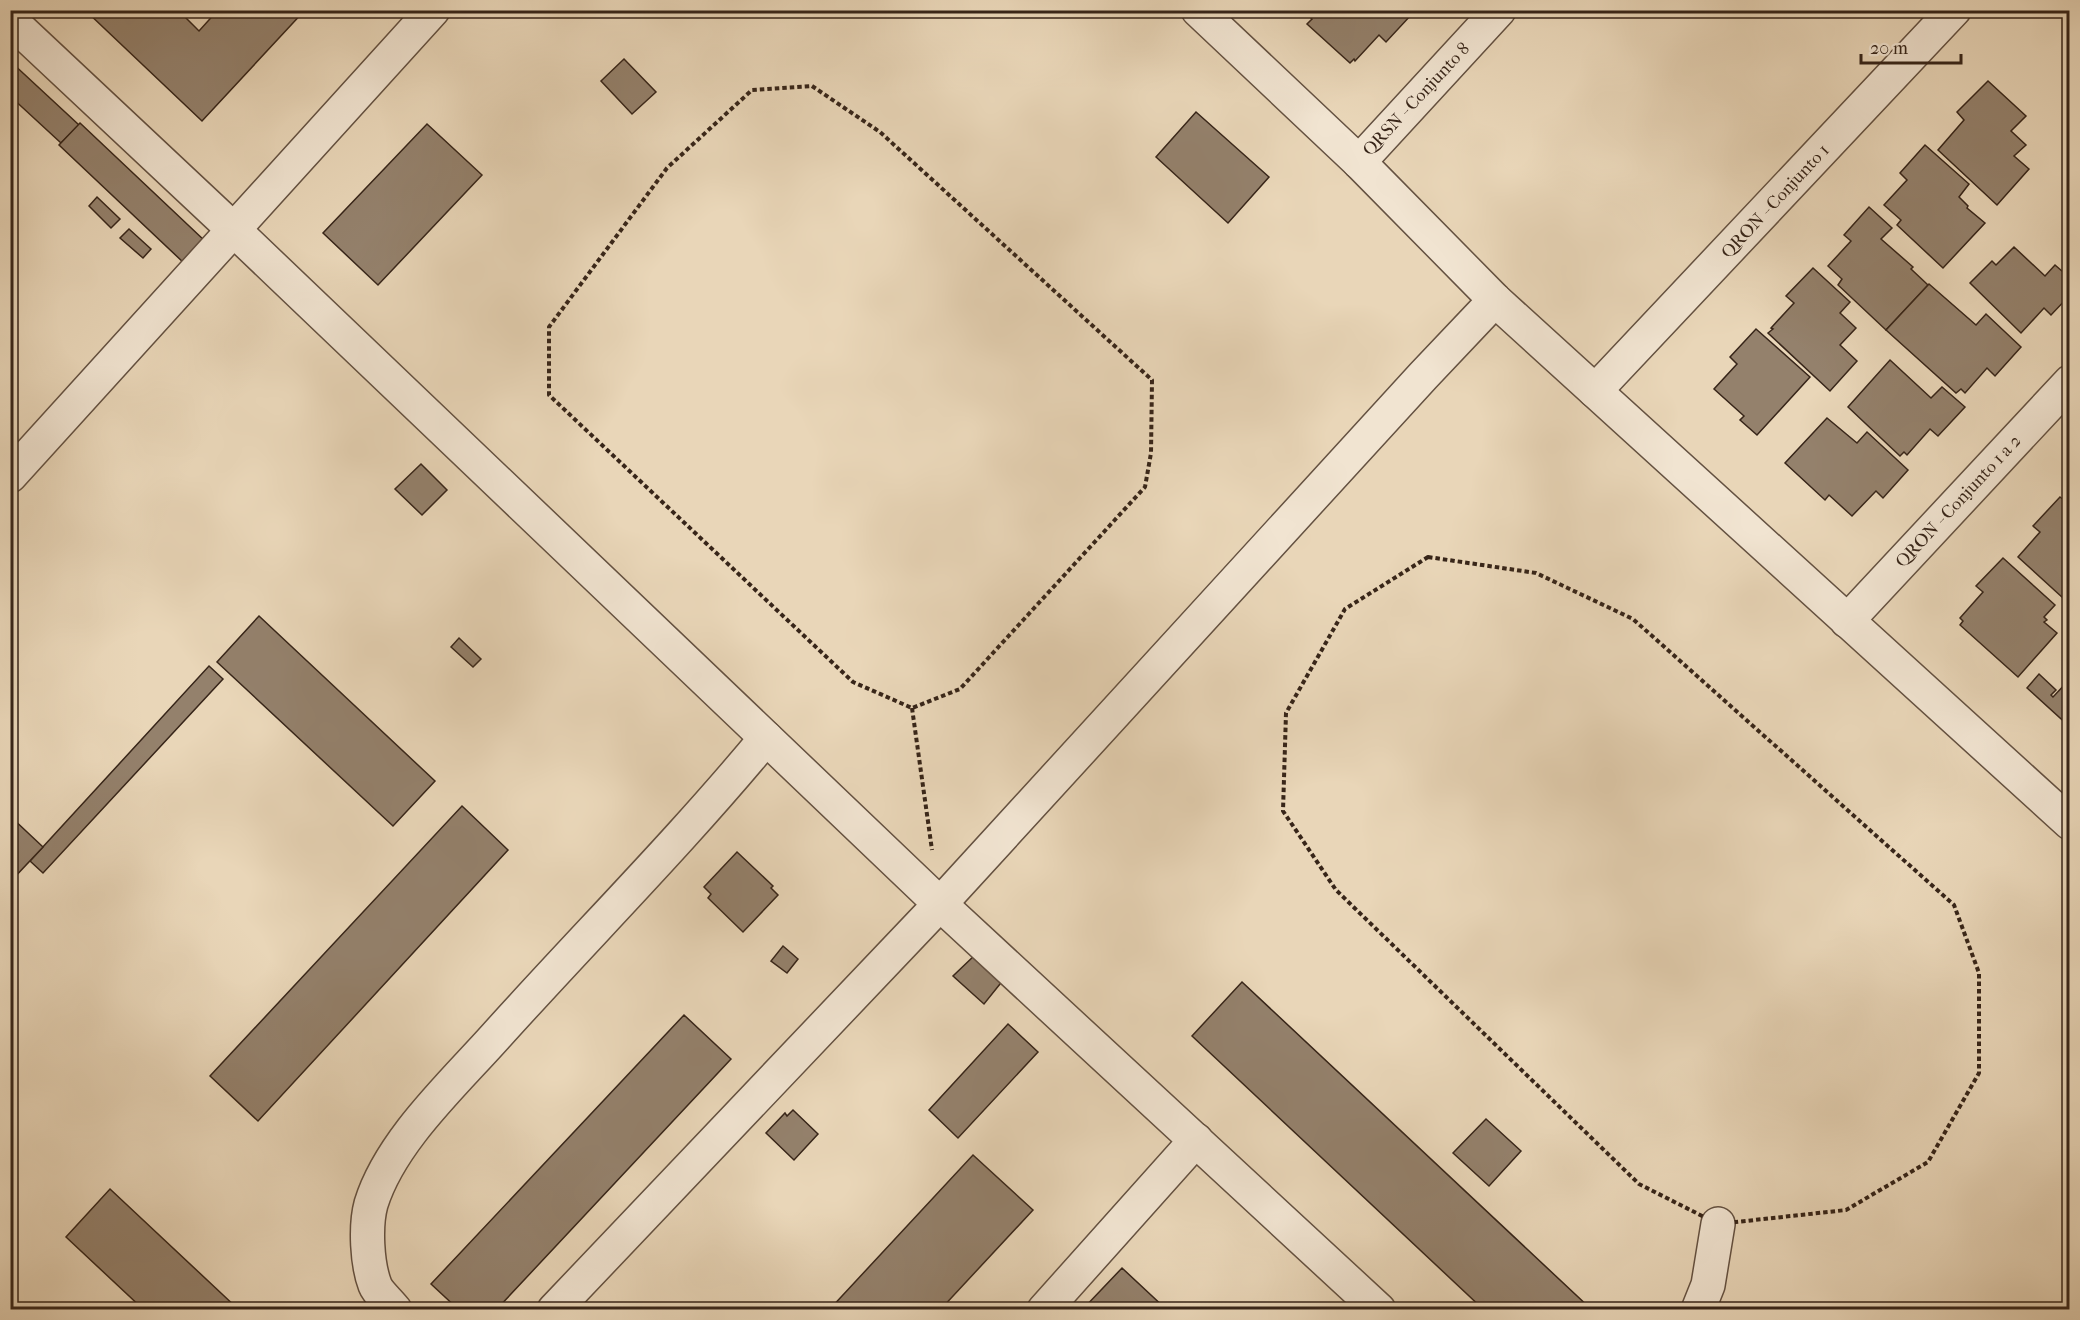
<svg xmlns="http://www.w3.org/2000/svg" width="2080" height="1320" font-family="'IM FELL French Canon',serif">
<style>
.building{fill:#94816c;stroke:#372519;stroke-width:1.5}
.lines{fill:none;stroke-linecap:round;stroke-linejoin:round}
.minor-casing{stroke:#645141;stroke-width:36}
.path{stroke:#372519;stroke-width:4;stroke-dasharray:4.5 3;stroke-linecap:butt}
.minor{stroke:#f1e4d1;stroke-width:33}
.labels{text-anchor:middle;stroke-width:5;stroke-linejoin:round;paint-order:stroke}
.street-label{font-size:18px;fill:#372519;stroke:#f1e4d1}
</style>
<rect width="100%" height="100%" fill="#e9d6b8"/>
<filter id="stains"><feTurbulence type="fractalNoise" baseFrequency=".00333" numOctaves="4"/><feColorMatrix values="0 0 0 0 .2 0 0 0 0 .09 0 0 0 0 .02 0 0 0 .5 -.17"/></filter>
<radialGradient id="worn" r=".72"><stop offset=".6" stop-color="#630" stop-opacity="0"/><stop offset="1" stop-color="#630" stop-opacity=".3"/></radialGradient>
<!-- building -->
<g class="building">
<path d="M85 10H178L199 31 218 10H305L202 121Z"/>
<path d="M1309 10H1409L1412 14 1386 42 1379 35 1355 61 1354 59 1350 63 1307 24 1312 19 1306 14Z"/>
<path d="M624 59 656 92 632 114 601 81Z"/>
<path d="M10 61 79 125 61 143 10 96Z"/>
<path d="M1988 81 2026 116 2011 131 2026 145 2014 156 2029 169 1997 205 1938 150 1964 120 1957 112Z"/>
<path d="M1196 112 1269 177 1228 223 1156 157Z"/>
<path d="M80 123 206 242 185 264 59 145Z"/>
<path d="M427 124 482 175 378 285 323 233Z"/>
<path d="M1925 145 1969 184 1959 197 1968 206 1967 208 1985 223 1943 268 1897 225 1901 220 1884 205 1907 180 1900 173Z"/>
<path d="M97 197 120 219 111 228 89 206Z"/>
<path d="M1869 207 1892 228 1881 239 1913 267 1911 269 1928 285 1886 330 1838 285 1842 279 1828 266 1851 241 1844 235Z"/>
<path d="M129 229 151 249 143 258 120 238Z"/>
<path d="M2014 247 2045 276 2055 265 2070 278V295L2051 315 2044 308 2021 333 1970 283 1992 261 1996 265Z"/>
<path d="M1813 268 1850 302 1840 313 1856 328 1840 345 1857 361 1830 391 1768 333 1773 329 1771 328 1794 303 1786 296Z"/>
<path d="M1929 284 1976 325 1986 314 2021 347 1995 376 1987 368 1965 393 1961 389 1956 393 1886 330Z"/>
<path d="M1756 329 1810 377 1757 435 1740 420 1744 416 1714 389 1737 364 1730 357Z"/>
<path d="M1890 360 1931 398 1942 387 1965 407 1938 436 1930 429 1907 455 1904 452 1900 456 1848 407Z"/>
<path d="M1827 418 1857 443 1867 432 1908 470 1883 498 1876 491 1852 516 1829 495 1825 500 1785 463Z"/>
<path d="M421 464 447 490 422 515 395 489Z"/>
<path d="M2060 497 2070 505V591L2063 598 2018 557 2040 532 2033 526Z"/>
<path d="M2003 558 2055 605 2044 617 2047 620 2044 622 2057 633 2018 677 1960 625 1963 621 1960 618 1983 592 1976 586Z"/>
<path d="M259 616 435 781 393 826 217 662Z"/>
<path d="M459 638 481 659 473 667 451 647Z"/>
<path d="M209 666 223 679 43 873 30 861Z"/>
<path d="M2039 674 2056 690 2051 695 2053 697 2070 679V727L2027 688Z"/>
<path d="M462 806 508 850 258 1121 210 1076Z"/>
<path d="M10 816 43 847 10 882Z"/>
<path d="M737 852 773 886 771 888 778 895 743 932 708 898 711 894 704 887Z"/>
<path d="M783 946 798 959 787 973 771 961Z"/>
<path d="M976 954 1004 979 984 1004 953 976Z"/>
<path d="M1242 982 1592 1310H1484L1192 1036Z"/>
<path d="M684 1015 731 1059 496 1310H459L431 1284Z"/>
<path d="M1008 1024 1038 1052 958 1138 929 1110Z"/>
<path d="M793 1110 818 1134 794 1160 766 1133 785 1113 787 1116Z"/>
<path d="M1486 1119 1521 1151 1489 1186 1453 1153Z"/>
<path d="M973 1155 1033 1210 940 1310H829Z"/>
<path d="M110 1189 222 1294 239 1310H144L66 1237Z"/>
<path d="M1122 1268 1167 1310H1082Z"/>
</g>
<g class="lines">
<defs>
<g id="minor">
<path d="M1198 10 1359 162 1495 300 2070 823"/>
<path d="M10 20 235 231 940 904 1379 1310"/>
<path d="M1359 162 1499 10"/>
<path d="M1595 391 1954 10"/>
<path d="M10 476 433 10"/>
<path d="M1847 621 2070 382"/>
<path d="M395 1310C389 1302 378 1293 375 1285 367 1264 365 1226 371 1204 390 1142 452 1085 495 1037 585 937 680 842 766 738"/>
<path d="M554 1310 940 904 1423 376 1495 300"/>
<path d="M1044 1310 1196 1140"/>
<path d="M1698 1310 1708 1285 1718 1224"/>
</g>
</defs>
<!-- minor casing -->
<use href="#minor" class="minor-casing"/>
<!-- path -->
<g class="path">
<path d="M812 86 880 132 1152 380 1151 453 1145 487 960 689 912 708 853 682 549 395V327L667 168 752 90Z"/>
<path d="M1428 557 1536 573 1633 619 1954 905 1979 973V1073L1928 1162 1846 1210 1718 1224 1639 1184 1336 890 1283 811 1286 713 1345 609Z"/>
<path d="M912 708 932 850"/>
</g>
<!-- minor -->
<use href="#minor" class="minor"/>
</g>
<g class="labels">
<!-- street labels -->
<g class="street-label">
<text transform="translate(1416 99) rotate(-47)" y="6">QRSN - Conjunto 8</text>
<text transform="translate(1775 201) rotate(-47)" y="6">QRON - Conjunto 1</text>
<text transform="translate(1958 501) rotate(-47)" y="6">QRON - Conjunto 1 a 2</text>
</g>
</g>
<!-- margin -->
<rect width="2080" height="1320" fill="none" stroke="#e9d6b8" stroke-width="36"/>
<rect x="12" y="12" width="2056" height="1296" fill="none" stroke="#372519" stroke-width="3"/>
<rect x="18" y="18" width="2044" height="1284" fill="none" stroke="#372519" stroke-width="1.5"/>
<!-- scale -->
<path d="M1861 54v9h100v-9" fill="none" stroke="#372519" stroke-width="3"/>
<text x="1870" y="54" font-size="18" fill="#372519" stroke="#f1e4d1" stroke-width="4.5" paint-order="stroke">20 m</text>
<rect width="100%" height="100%" filter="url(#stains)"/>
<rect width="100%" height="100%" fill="url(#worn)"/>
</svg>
